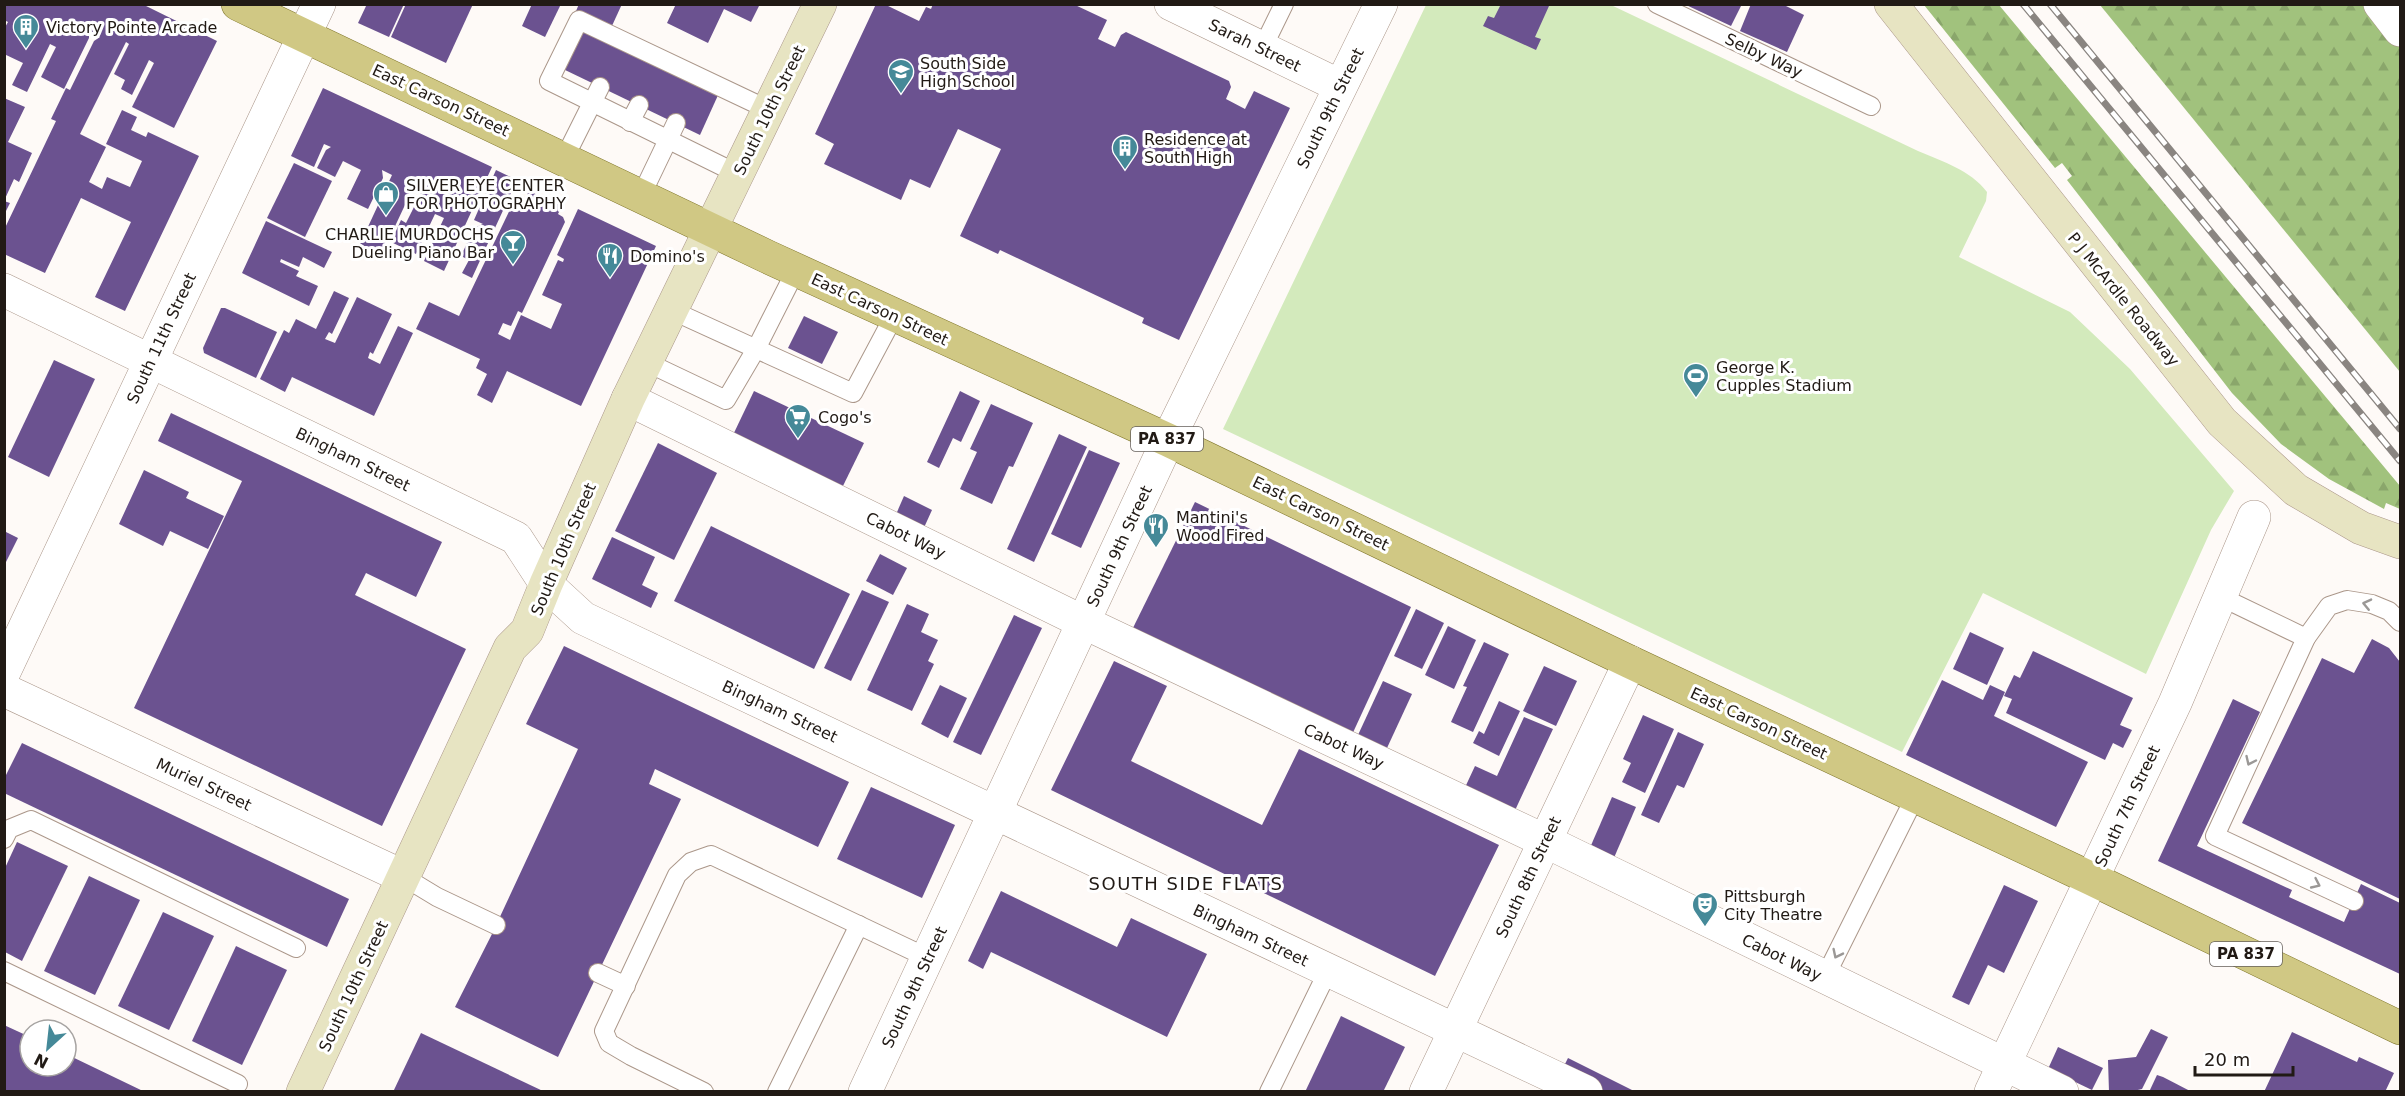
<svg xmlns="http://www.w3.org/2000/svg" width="2405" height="1096" font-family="'DejaVu Sans',sans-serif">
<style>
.forest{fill:url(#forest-firs)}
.garden{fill:#d3eabc}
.building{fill:#6b5290}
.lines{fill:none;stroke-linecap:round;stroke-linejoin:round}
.service-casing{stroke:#ab978a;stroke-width:20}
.minor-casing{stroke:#ab978a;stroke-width:34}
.secondary-casing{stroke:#ab978a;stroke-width:34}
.primary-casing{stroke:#7e7428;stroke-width:34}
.service{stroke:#fff;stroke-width:18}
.minor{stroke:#fff;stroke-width:33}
.secondary{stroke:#e7e4c2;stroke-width:33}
.primary{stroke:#d0c884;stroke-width:33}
.rail-casing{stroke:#8a8581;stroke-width:7}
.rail{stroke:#fff;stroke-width:4.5;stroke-dasharray:14;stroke-linecap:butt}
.oneway{stroke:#9b9896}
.labels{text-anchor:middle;stroke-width:6;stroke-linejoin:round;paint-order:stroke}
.shield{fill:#fff;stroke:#645f5b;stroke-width:1.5}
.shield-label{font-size:15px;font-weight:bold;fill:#211a15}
.poi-label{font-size:16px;fill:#211a15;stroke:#fff;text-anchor:start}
.street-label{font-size:16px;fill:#211a15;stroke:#fff}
.neighbourhood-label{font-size:18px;letter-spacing:1.5px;fill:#211a15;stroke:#fff}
</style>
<defs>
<pattern id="forest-firs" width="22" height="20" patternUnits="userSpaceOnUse" patternTransform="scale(1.5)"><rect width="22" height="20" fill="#a1c27d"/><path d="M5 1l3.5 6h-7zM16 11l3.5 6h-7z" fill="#8aa66b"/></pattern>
</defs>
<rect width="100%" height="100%" fill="#fefaf7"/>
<!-- forest -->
<g class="forest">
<path d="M1924 5H1999L2400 486V509L2386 503 2384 509 2329 479 2281 444 2232 393 2067 180 2072 176 2062 163 2055 168Z"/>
<path d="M2100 5H2400V372Z"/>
</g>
<!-- garden -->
<path class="garden" d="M1426 5H1611L1918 151C1944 162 1970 170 1987 192L1986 201 1959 257 2070 312 2130 369 2234 491 2211 530 2146 674 1983 593 1902 752 1223 429Z"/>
<!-- building -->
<g class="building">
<path d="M4 4H142L217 41 174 128 132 107 154 63 149 60 132 95 121 89 125 80 114 74 129 44 126 42 80 134 106 147 89 182 102 189 107 177 130 187 142 161 106 144 122 110 137 117 131 130 146 137 148 132 199 156 125 311 95 297 131 222 81 198 45 273 4 254V230L56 121 51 119 66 88 70 90 94 41 100 37 89 30V38L64 89 41 77 56 47 50 44 27 92 12 85 23 63 4 54V29L8 22 4 20Z"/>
<path d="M367 4H404L389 37 358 23Z"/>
<path d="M406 4H473L446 63 391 37Z"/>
<path d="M532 4H561L545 37 522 26Z"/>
<path d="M579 4H622L611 28 576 11Z"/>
<path d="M676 4H760L751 22 724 9 708 43 667 23Z"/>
<path d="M876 4H884L919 21 926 7 931 9 933 4H1073L1107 20 1098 39 1115 47 1121 35 1126 32 1229 81 1231 87 1226 99 1245 109 1254 91 1290 108 1179 340 1142 323 1144 318 1000 250 998 254 960 236 1001 149 958 129 930 188 910 179 901 200 824 164 834 144 815 134Z"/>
<path d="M1501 4 1549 6 1535 37 1541 39 1536 50 1483 26 1488 16 1494 18Z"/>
<path d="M1684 4H1742L1731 26Z"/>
<path d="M1751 4H1782L1804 15 1787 52 1740 31Z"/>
<path d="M582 28 719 93 700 135 563 69Z"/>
<path d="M323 88 492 167 444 271 424 261 444 218 435 214 416 254 391 242 401 220 406 223 417 201 420 203 423 195 412 190 382 254 360 244 392 175 382 170 383 178 368 209 347 199 361 170 343 161 335 177 317 168 326 150 331 147 324 144 314 167 291 156Z"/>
<path d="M4 98 25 107 8 142 32 153 19 182 14 179 4 201Z"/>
<path d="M294 163 332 181 305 237 267 218Z"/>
<path d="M496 170 517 180 472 278 462 273 469 260 461 256 474 228 483 224 474 220Z"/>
<path d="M529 191 562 206 558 214 563 217 565 222 522 313 518 311 511 326 503 323 498 334 510 340 521 315 551 329 562 304 542 295 558 260 563 262 564 259 557 255 578 209 656 246 581 406 507 371 492 403 477 395 487 374 476 368 480 359 416 329 429 302 459 316 516 197 525 199Z"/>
<path d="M4 201 10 203 4 215Z"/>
<path d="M266 221 332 252 324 268 303 257 299 267 281 259 280 262 299 271 296 276 318 286 309 306 242 273Z"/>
<path d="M334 291 349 298 332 334 329 332 325 339 335 343 357 297 392 314 373 354 370 352 368 358 380 364 398 326 413 333 374 416 292 377 285 392 260 379 284 330 289 333 296 319 316 329Z"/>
<path d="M221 308H225L277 332 256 378 204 353 203 348Z"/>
<path d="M804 316 838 332 822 364 788 348Z"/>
<path d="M54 360 95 379 49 477 8 457Z"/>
<path d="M754 391 864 443 841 490 732 437Z"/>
<path d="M960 391 980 401 961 442 953 438 939 468 927 462Z"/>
<path d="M991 404 1033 423 1013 467 1009 466 992 504 960 489 977 452 970 449Z"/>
<path d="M171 413 442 542 416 597 366 573 355 595 466 649 382 826 134 708 242 481 158 441Z"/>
<path d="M1059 434 1087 447 1034 562 1007 549Z"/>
<path d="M658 443 717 473 674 560 615 531Z"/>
<path d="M1089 450 1120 463 1081 548 1051 534Z"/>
<path d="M144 470 189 492 186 498 224 516 208 549 170 531 163 546 119 524Z"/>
<path d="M904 496 932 510 922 532 894 519Z"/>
<path d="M1195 502 1411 607 1350 739 1129 636Z"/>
<path d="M711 526 850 594 814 669 674 601Z"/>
<path d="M4 531 18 538 4 566Z"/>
<path d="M612 537 655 557 642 585 658 593 651 608 592 579Z"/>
<path d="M880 554 907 568 893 595 866 581Z"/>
<path d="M862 590 889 602 851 681 824 668Z"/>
<path d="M907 604 929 614 921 632 938 640 928 661 934 664 912 711 867 690Z"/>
<path d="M1416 609 1444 623 1422 669 1394 656Z"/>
<path d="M1014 615 1042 628 981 755 953 742Z"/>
<path d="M1448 626 1476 640 1454 689 1425 675Z"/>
<path d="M1970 632 2004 648 1987 685 1953 669Z"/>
<path d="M2372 639 2389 648 2400 662V899L2242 823 2322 658 2354 673Z"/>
<path d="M1484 642 1509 654 1473 732 1451 722 1467 687 1463 686Z"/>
<path d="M564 646 849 782 818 847 655 769 649 784 681 799 558 1057 455 1007 491 936 578 749 526 724Z"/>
<path d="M2033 651 2133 698 2120 725 2132 730 2123 748 2113 743 2105 760 2006 713 2012 699 2004 696 2014 675 2020 678Z"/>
<path d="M1114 661 1167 686 1131 761 1262 825 1299 749 1499 845 1435 976 1051 790Z"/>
<path d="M1544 666 1577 681 1556 726 1523 711Z"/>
<path d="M1942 680 1983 700 1990 685 2005 692 1994 716 2088 762 2056 827 1906 755Z"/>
<path d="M1383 681 1412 694 1387 748 1358 735Z"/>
<path d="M940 685 967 698 948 738 921 724Z"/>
<path d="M2233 699 2260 712 2197 846 2292 890 2289 897 2344 922 2361 884 2400 903V974L2158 861Z"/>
<path d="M1499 701 1520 711 1499 756 1473 743 1479 731 1484 734Z"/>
<path d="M1643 715 1674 729 1645 793 1622 782 1631 763 1623 759Z"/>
<path d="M1524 717 1553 729 1511 819 1461 796 1475 766 1497 776Z"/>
<path d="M1678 732 1704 744 1684 788 1677 785 1659 823 1641 815Z"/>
<path d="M22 743 349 899 327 947 4 793V779Z"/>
<path d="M871 787 955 825 922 898 837 859Z"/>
<path d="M1612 797 1636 807 1613 860 1589 850Z"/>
<path d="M17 842 68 866 22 961 5 952V868Z"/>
<path d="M89 876 140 900 95 995 44 971Z"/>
<path d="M2004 885 2038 901 2004 973 1988 965 1969 1005 1952 997Z"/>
<path d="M1001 891 1117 947 1131 918 1207 954 1167 1037 991 952 983 969 968 961Z"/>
<path d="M163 912 214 936 169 1030 118 1006Z"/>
<path d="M236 946 287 970 242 1065 192 1041Z"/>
<path d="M1341 1016 1405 1047 1383 1092H1305Z"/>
<path d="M4 1025 30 1037V1066H66V1054L145 1092H4Z"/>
<path d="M2151 1029 2168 1037 2142 1089 2129 1092H2109L2108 1060 2136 1057Z"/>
<path d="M2292 1032 2357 1062 2359 1057 2394 1073 2385 1092H2264Z"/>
<path d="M421 1033 545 1092H393Z"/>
<path d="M2058 1047 2103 1068 2092 1090 2048 1069Z"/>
<path d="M1568 1058 1636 1092H1607L1562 1070Z"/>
<path d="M2157 1075 2163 1077 2192 1092H2149Z"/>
</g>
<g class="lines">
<defs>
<g id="service">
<path d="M1657 4 1871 106"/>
<path d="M1262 49 1284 4"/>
<path d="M630 122 639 105"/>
<path d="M564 159 600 87"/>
<path d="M738 174 549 81 579 20 769 110"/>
<path d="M641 196 676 123"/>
<path d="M671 310 853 393 894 316"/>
<path d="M646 362 726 400 756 349 796 270"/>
<path d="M2221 597 2306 638"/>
<path d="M4 839 9 829 31 820 296 948"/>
<path d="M404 877 437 897 496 925"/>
<path d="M2354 901 2215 836 2306 638 2329 606 2347 600 2372 604 2389 611 2400 622"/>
<path d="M4 971 238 1084"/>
<path d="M598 973 626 986"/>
<path d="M1825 977 1915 797"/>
<path d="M704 1092 631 1056 609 1043 604 1031 677 875 691 862 711 855 928 958"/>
<path d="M777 1092 859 925"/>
<path d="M1269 1092 1328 971"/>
</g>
<g id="minor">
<path d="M1171 4 1340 86"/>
<path d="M2380 4 2400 30"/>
<path d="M4 290 516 538 546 584 583 618 1586 1092"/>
<path d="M628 399 1083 622 1545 841 2062 1092"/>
<path d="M4 672 319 4"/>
<path d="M4 690 404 877"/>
<path d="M865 1092 1168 440 1381 4"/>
<path d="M1426 1092 1630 662"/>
<path d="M1991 1092 2175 703 2254 517"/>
</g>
<g id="secondary">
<path d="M1891 4 2222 422 2296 490 2361 528 2400 542"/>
<path d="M303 1092 510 648 527 631 546 584 628 399 820 4"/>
</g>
<path id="primary" d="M238 4 768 257 1168 440 1630 662 2092 879 2400 1028"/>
</defs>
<!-- service casing -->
<use href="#service" class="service-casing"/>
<!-- minor casing -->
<use href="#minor" class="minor-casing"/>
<!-- secondary casing -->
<use href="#secondary" class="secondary-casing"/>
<!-- primary casing -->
<use href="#primary" class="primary-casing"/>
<!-- service -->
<use href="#service" class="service"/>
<!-- minor -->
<use href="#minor" class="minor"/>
<!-- secondary -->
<use href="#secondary" class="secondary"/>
<!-- primary -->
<use href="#primary" class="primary"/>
<defs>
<g id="rail">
<path d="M2023 4 2400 461"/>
<path d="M2050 4 2400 429"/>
</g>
</defs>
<!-- rail casing -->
<use href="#rail" class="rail-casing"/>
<!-- rail -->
<use href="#rail" class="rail"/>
</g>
<!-- one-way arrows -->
<defs><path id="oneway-chevron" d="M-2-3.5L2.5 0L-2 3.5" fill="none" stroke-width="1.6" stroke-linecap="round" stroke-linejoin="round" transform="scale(1.5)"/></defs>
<g class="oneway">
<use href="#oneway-chevron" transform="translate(2367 604) rotate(-167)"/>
<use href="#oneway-chevron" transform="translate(2250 761) rotate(115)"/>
<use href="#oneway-chevron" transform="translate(2316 884) rotate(25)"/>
<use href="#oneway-chevron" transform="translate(1837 954) rotate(116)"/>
</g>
<!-- icons -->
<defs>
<symbol id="building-pin" viewBox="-11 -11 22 30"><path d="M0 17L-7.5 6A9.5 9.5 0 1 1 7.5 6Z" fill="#458998" stroke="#fff"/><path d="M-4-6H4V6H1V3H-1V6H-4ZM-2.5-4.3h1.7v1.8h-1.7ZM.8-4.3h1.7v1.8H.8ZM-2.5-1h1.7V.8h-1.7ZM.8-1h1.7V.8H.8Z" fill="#fff"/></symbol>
<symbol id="school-pin" viewBox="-11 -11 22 30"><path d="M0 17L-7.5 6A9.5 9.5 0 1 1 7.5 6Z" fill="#458998" stroke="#fff"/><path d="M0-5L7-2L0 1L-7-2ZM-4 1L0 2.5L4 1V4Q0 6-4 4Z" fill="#fff"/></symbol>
<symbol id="shop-pin" viewBox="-11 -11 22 30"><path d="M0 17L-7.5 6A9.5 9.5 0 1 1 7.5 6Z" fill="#458998" stroke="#fff"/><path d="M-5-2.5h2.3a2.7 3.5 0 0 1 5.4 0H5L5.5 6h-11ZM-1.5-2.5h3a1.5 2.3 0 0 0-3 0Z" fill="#fff"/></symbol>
<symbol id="bar-pin" viewBox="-11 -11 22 30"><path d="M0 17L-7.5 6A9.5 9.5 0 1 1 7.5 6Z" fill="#458998" stroke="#fff"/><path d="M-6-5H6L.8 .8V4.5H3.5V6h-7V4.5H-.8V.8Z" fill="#fff"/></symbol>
<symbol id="restaurant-pin" viewBox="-11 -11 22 30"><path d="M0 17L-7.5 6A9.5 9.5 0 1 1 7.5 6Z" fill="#458998" stroke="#fff"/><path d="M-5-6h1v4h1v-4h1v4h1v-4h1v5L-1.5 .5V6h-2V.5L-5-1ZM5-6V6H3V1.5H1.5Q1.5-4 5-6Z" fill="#fff"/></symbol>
<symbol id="stadium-pin" viewBox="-11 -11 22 30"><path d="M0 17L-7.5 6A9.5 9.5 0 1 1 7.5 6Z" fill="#458998" stroke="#fff"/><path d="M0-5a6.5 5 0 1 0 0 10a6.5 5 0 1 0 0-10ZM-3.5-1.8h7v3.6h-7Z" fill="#fff"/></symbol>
<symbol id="supermarket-pin" viewBox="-11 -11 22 30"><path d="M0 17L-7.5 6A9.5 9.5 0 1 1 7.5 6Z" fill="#458998" stroke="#fff"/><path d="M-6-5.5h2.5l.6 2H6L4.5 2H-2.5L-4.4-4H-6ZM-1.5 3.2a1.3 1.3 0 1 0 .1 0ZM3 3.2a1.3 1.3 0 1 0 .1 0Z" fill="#fff"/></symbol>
<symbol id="theatre-pin" viewBox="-11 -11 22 30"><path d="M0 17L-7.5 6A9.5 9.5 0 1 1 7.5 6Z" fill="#458998" stroke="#fff"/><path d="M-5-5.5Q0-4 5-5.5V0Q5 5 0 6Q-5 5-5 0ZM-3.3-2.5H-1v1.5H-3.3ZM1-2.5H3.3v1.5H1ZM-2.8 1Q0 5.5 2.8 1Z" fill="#fff"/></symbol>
</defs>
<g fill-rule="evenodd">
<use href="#building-pin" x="11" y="12" width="30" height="40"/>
<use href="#school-pin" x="886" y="57" width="30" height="40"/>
<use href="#building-pin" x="1110" y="133" width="30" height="40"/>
<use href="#shop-pin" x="371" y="179" width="30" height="40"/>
<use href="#bar-pin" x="498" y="228" width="30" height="40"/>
<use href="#restaurant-pin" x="595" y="241" width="30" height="40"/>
<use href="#stadium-pin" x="1681" y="361" width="30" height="40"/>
<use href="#supermarket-pin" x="783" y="402" width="30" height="40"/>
<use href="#restaurant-pin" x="1141" y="511" width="30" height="40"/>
<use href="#theatre-pin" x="1690" y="890" width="30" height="40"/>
</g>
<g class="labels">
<!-- shield labels -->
<g class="shield">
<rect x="1131" y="427" width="72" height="24" rx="4.5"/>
<rect x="2210" y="942" width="72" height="24" rx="4.5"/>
</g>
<g class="shield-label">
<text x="1167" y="444">PA 837</text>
<text x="2246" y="959">PA 837</text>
</g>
<!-- poi labels -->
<g class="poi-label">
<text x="46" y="33">Victory Pointe Arcade</text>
<text x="920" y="69">South Side<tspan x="920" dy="18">High School</tspan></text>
<text x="1144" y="145">Residence at<tspan x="1144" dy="18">South High</tspan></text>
<text x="406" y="191">SILVER EYE CENTER<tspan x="406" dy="18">FOR PHOTOGRAPHY</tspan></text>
<text x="494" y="240" text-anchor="end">CHARLIE MURDOCHS<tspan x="494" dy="18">Dueling Piano Bar</tspan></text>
<text x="630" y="262">Domino's</text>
<text x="1716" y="373">George K.<tspan x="1716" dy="18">Cupples Stadium</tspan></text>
<text x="818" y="423">Cogo's</text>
<text x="1176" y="523">Mantini's<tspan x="1176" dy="18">Wood Fired</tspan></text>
<text x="1724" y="902">Pittsburgh<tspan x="1724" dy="18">City Theatre</tspan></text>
</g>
<!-- street labels -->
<g class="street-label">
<text transform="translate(1255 45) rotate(26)" y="6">Sarah Street</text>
<text transform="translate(1764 55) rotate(25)" y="6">Selby Way</text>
<text transform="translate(441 100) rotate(25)" y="6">East Carson Street</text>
<text transform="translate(1330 108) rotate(-64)" y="6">South 9th Street</text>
<text transform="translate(769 110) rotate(-64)" y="6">South 10th Street</text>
<text transform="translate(2124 299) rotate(51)" y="6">P J McArdle Roadway</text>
<text transform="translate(880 309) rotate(25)" y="6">East Carson Street</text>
<text transform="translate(161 338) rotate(-65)" y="6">South 11th Street</text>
<text transform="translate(353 459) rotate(26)" y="6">Bingham Street</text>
<text transform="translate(1321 513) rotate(26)" y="6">East Carson Street</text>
<text transform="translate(906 535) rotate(26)" y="6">Cabot Way</text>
<text transform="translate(1119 546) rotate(-65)" y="6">South 9th Street</text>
<text transform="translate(563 549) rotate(-67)" y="6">South 10th Street</text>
<text transform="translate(780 711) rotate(25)" y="6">Bingham Street</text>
<text transform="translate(1759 723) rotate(25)" y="6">East Carson Street</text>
<text transform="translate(1344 746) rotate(25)" y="6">Cabot Way</text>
<text transform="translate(204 784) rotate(25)" y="6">Muriel Street</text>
<text transform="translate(2127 806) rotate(-65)" y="6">South 7th Street</text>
<text transform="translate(1528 877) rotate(-65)" y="6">South 8th Street</text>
<text transform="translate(1251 935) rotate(25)" y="6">Bingham Street</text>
<text transform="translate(1782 957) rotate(26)" y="6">Cabot Way</text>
<text transform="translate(353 986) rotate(-65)" y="6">South 10th Street</text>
<text transform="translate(914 987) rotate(-65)" y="6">South 9th Street</text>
</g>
<!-- neighbourhood labels -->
<g class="neighbourhood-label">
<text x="1186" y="890">SOUTH SIDE FLATS</text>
</g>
</g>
<!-- border -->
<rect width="2405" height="1096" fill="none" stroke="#211a15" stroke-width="12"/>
<!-- north arrow -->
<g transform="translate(48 1048) rotate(207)"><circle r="28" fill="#ffffff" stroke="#a6a3a1" stroke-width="1.5"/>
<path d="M0-4.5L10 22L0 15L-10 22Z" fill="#458998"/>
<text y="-9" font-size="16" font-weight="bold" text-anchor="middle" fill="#211a15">N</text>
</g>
<!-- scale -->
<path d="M2195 1066v9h98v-9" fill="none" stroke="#211a15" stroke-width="3"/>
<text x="2204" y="1066" font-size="18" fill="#211a15" stroke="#ffffff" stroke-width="4.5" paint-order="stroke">20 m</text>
</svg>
